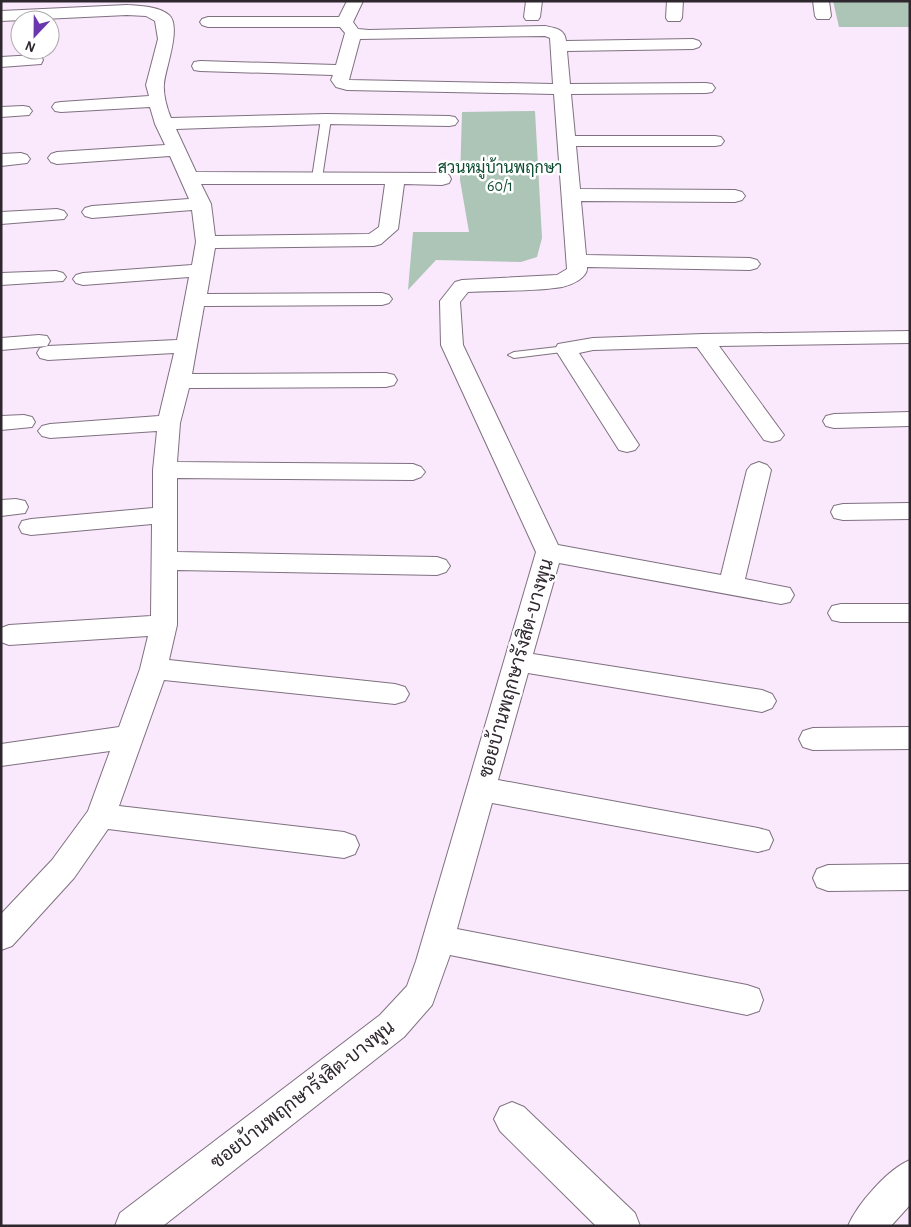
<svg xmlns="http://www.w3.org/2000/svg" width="911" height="1227" font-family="'Alegreya Sans',Sarabun,sans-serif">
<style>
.green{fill:#acc5b6}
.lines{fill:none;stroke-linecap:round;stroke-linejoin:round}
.service-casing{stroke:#7f7080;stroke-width:2}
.minor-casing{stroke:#7f7080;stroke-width:2}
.service{fill:#fff;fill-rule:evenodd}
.minor{fill:#fff;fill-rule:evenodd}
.labels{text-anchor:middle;stroke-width:5;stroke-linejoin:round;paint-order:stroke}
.far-park-label{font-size:16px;fill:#0f4c32;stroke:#fff}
.street-label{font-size:19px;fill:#2e272e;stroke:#fff}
</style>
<rect width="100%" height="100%" fill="#fae9fc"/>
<!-- green -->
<g class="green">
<path d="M833 1H910V27H839Z"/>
<path d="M535 111 542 238 537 257 521 262 436 260 408 290 413 232H469L460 180 462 112Z"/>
</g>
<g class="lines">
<defs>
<g id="service">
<path d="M326 116 331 119 322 178 317 181 312 178 321 119Z"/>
<path d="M566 346 570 347 572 349 570 351 514 358 508 355 514 352Z"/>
</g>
<g id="minor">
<path d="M347 1H363L353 22 358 29 369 30 545 26C555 28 565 29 566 41L693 39 699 41 701 44 699 47 693 49 567 51 570 84 706 83 712 84 715 88 712 92 706 93 571 94 575 136H715L721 137 724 141 721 145 715 146H576L580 189 735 190 742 192 745 196 742 200 735 202 581 201 586 255 750 258 757 260 760 264 757 268 750 270 587 267C588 278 571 285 562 287 532 292 499 290 468 292L460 302 463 345 558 545 721 575 747 470 751 465 759 462 767 465 771 470 745 579 790 588 794 595 790 602 781 604 559 563 533 654 762 690 772 694 776 701 772 708 762 712 528 673 498 780 758 828 769 831 773 840 769 849 758 852 492 803 457 929 747 985 759 989 763 1000 759 1011 747 1015 450 955 432 1005 404 1037 163 1226H115L120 1213 380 1015 407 986 416 961 536 552 441 345 440 301 455 282 462 280 557 275 567 269 554 94 347 90 336 87 331 80 333 75 200 71 194 70 192 66 194 62 200 61 336 65 345 33 340 27H208L202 25 200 22 202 19 208 17H339ZM545 36 550 38 553 84 349 80 360 39Z"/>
<path d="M526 1H542L540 17 538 20H526L524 17Z"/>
<path d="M667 1H683L682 18 680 21H668L666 18Z"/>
<path d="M813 1H829L831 16 829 19H817L815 16Z"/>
<path d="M127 5C140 6 158 6 169 15 182 27 165 69 164 84 163 94 167 109 171 118L326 114 449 116 455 117 458 121 455 125 449 126 326 124 176 129 196 172 442 173 449 175 451 179 449 183 442 185 404 184 398 229 381 244 374 246 215 248 207 294 382 293 389 295 392 299 389 303 382 305 204 306 192 374 386 373 394 375 397 380 394 385 386 387 189 388 180 423 177 462 413 464 421 467 425 472 421 477 413 480 177 478V552L437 557 446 560 450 566 446 572 437 575 177 570V625L169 660 395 684 405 687 409 694 405 701 395 704 164 680 119 806 344 832 355 836 359 845 355 854 344 858 108 829 74 878 12 946 1 950V914L52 860 88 811 110 751 1 766V744L119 727 140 669 148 636 9 645 1 642V628L9 625 151 616 152 524 31 535 22 533 19 527 22 521 31 519 153 508V470L157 431 50 438 42 436 38 431 42 426 50 424 159 416 174 353 48 360 40 358 37 353 40 348 48 346 177 340 189 277 83 285 76 283 73 279 76 275 83 273 192 265 196 242 192 210 92 218 85 216 82 212 85 208 92 206 189 199 170 156 57 164 51 162 48 158 51 154 57 152 165 145 155 124 150 107 61 112 55 111 52 107 55 103 61 102 149 96 146 85 158 39 155 21 146 16 127 15 1 21V11ZM201 184H385L379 227 369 234 215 236 211 204Z"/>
<path d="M35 55 41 56 43 60 41 64 1 67V57Z"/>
<path d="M23 106 29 107 32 111 29 115 1 117V107Z"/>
<path d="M21 153 27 155 30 159 27 163 1 166V154Z"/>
<path d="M57 209 64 211 67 215 64 219 1 224V212Z"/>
<path d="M56 271 63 273 66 277 63 281 1 285V273Z"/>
<path d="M910 331V343L719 346 784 435 780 440 772 442 764 440 697 347 593 350 579 353 639 445 635 450 627 452 619 450 555 349 558 344 593 338 703 334Z"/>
<path d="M39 335 47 336 50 341 47 346 1 350V338Z"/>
<path d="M910 412V426L834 428 826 426 823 421 826 416 834 414Z"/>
<path d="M24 415 32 417 35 422 32 427 1 430V416Z"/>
<path d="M16 499 25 501 28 507 25 513 1 516V500Z"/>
<path d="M910 503V519L843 520 834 518 831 512 834 506 843 504Z"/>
<path d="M841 604H910V622H841L832 620 828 613 832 606Z"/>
<path d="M910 727V749L813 750 803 747 799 739 803 731 813 728Z"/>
<path d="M910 864V890L828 891 817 887 813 878 817 869 828 865Z"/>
<path d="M512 1102 524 1107 635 1213 640 1226H596L500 1131 494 1119 500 1107Z"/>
<path d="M910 1160V1205L891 1226H848C857 1204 888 1169 910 1160Z"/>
</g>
</defs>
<!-- service casing -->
<use href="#service" class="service-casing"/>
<!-- minor casing -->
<use href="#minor" class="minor-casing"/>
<!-- service -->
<use href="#service" class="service"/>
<!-- minor -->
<use href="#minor" class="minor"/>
</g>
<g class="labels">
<!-- far-park labels -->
<g class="far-park-label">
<text x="500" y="173">สวนหมู่บ้านพฤกษา<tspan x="500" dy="18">60/1</tspan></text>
</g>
<!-- street labels -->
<g class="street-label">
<text transform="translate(515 668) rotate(-74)" y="7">ซอยบ้านพฤกษารังสิต-บางพูน</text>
<text transform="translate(302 1094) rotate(-38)" y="7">ซอยบ้านพฤกษารังสิต-บางพูน</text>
</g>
</g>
<!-- border -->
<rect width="911" height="1227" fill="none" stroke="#2e272e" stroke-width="5"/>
<!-- north arrow -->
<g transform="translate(35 35) rotate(202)"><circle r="24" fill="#ffffff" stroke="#aba9ab"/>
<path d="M0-4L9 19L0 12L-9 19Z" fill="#6b37ae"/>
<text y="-8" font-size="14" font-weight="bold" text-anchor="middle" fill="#2e272e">N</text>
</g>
</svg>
